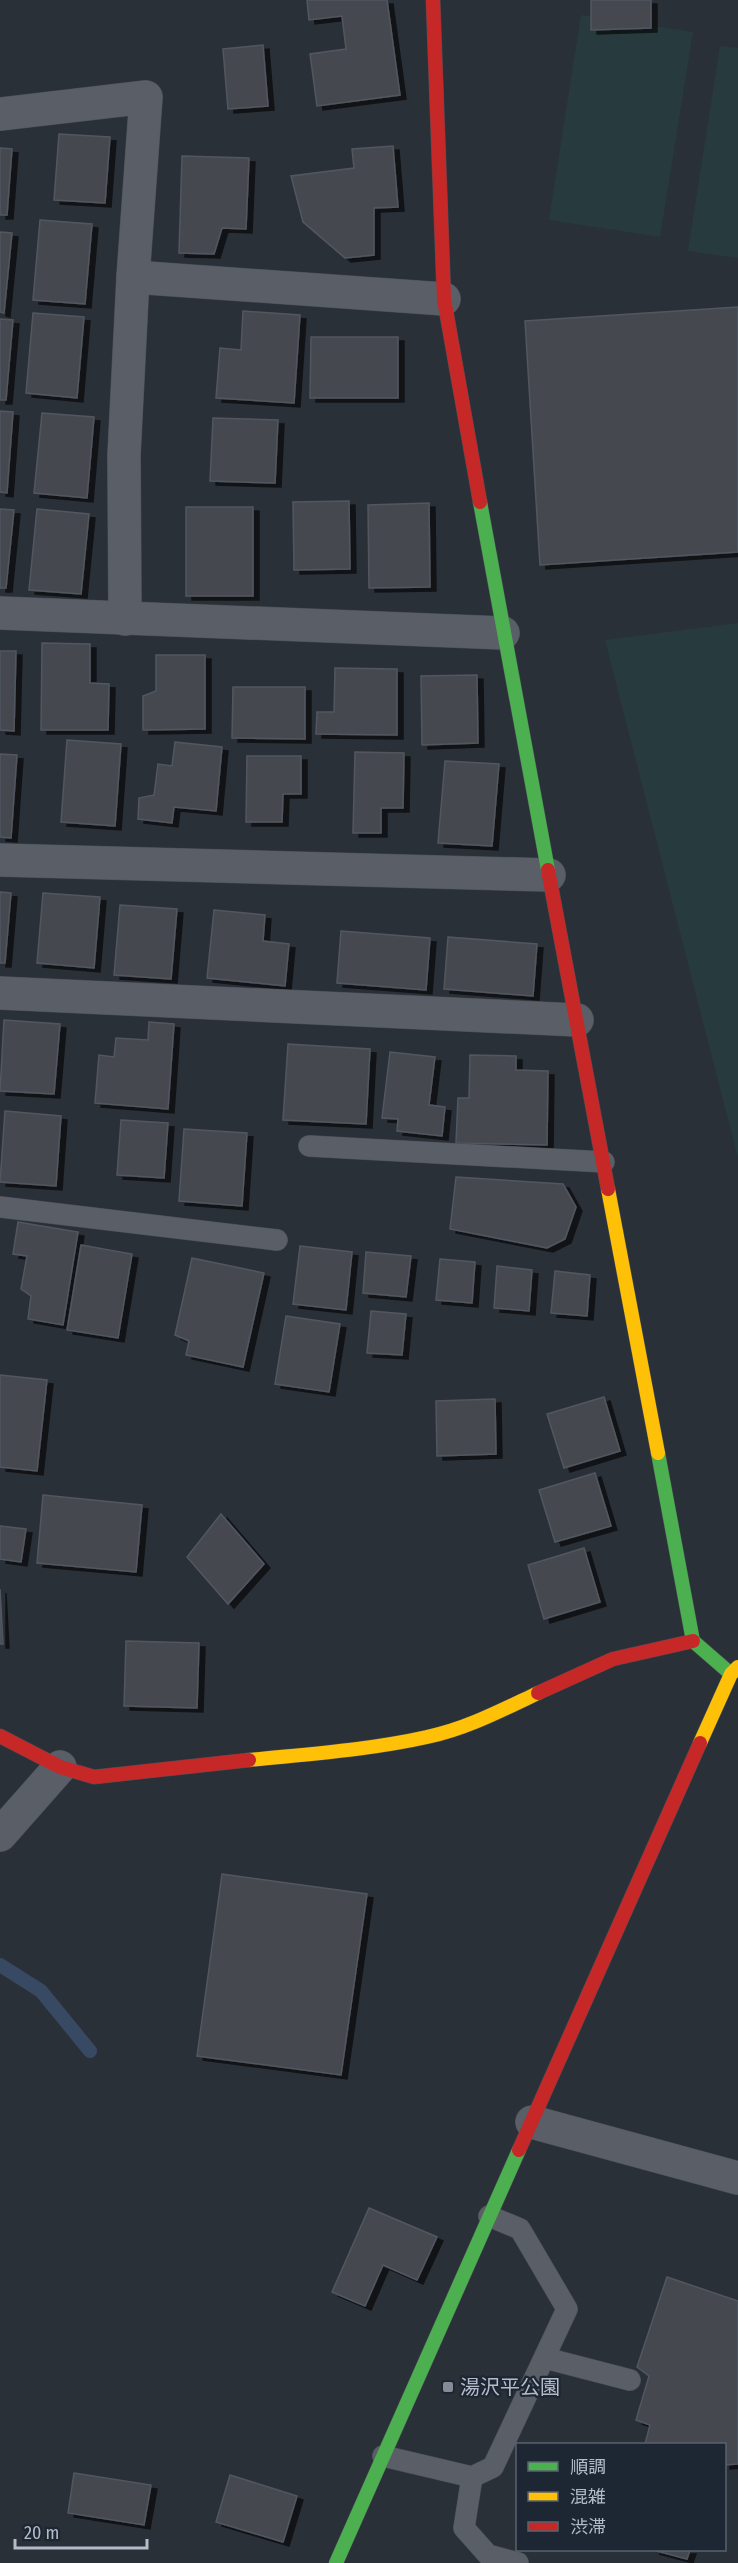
<svg xmlns="http://www.w3.org/2000/svg" width="738" height="2563" font-family="'Fira Sans Condensed','Noto Sans JP',sans-serif">
<style>
.green{fill:#273a3e}
.lines{fill:none;stroke-linecap:round;stroke-linejoin:round}
.stream{stroke:#384963;stroke-width:14}
.building{fill:#444950;stroke:#52575f;stroke-width:1.5;filter:url(#shadow)}
.lane-casing{stroke:#484c53;stroke-width:22}
.street-casing{stroke:#484c53;stroke-width:34}
.fast-casing{stroke:#484c53;stroke-width:15}
.slow-casing{stroke:#484c53;stroke-width:15}
.jam-casing{stroke:#484c53;stroke-width:15}
.lane{stroke:#5a5e66;stroke-width:21}
.street{stroke:#5a5e66;stroke-width:33}
.fast{stroke:#4caf50;stroke-width:14}
.slow{stroke:#ffc107;stroke-width:14}
.jam{stroke:#c62828;stroke-width:14}
.poi-dot{fill:#848b96;stroke:#1d2633;stroke-width:2}
.labels{text-anchor:middle;stroke-width:4.5;stroke-linejoin:round;paint-order:stroke}
.poi-label{font-size:20px;fill:#b4bcc9;stroke:#1d2633;text-anchor:start}
</style>
<defs>
<filter id="shadow"><feDropShadow dx="6" dy="4" stdDeviation="0" flood-color="#0009"/></filter>
</defs>
<rect width="100%" height="100%" fill="#2a3038"/>
<!-- green -->
<g class="green">
<path d="M581 15 693 32 660 237 549 220Z"/>
<path d="M720 46 738 48V258L688 251Z"/>
<path d="M738 623V1158L605 640Z"/>
</g>
<g class="lines">
<!-- stream -->
<path class="stream" d="M0 1965 41 1991 90 2051"/>
</g>
<!-- building -->
<g class="building">
<path d="M307 0H387L400 95 317 106 310 54 346 49 342 16 309 20Z"/>
<path d="M591 0H651V28L591 30Z"/>
<path d="M263 45 268 106 228 109 223 49Z"/>
<path d="M59 134 110 137 105 203 54 200Z"/>
<path d="M393 146 398 207 374 208V255L345 258 303 222 291 176 354 168 352 149Z"/>
<path d="M0 148 12 149 7 215H0Z"/>
<path d="M182 156 249 158 246 229 222 228 214 254 179 253Z"/>
<path d="M40 220 92 224 85 304 33 300Z"/>
<path d="M0 232 12 233 4 313 0 312Z"/>
<path d="M738 307V552L540 565 525 321Z"/>
<path d="M243 311 300 315 294 403 216 398 220 348 241 350Z"/>
<path d="M33 313 84 317 77 398 26 393Z"/>
<path d="M0 319 13 320 6 400H0Z"/>
<path d="M311 337H398V398H310Z"/>
<path d="M0 411 13 412 7 493 0 492Z"/>
<path d="M42 413 94 417 87 498 34 493Z"/>
<path d="M213 418 278 420 275 483 210 481Z"/>
<path d="M349 501 350 569 294 570 293 502Z"/>
<path d="M429 503 430 587 369 588 368 505Z"/>
<rect x="186" y="507" width="67" height="89"/>
<path d="M0 509 14 510 6 588H0Z"/>
<path d="M37 509 89 514 81 594 29 590Z"/>
<path d="M42 643 90 644V683L109 684 108 730H41Z"/>
<path d="M0 651H16L14 731 0 730Z"/>
<path d="M156 655H205V729L143 730V696L156 691Z"/>
<path d="M335 668 397 669V735L316 734 317 712H334Z"/>
<path d="M477 675 478 743 422 745 421 676Z"/>
<path d="M233 687H305V739L232 738Z"/>
<path d="M67 740 121 744 115 826 61 822Z"/>
<path d="M175 742 222 747 216 811 174 807 172 823 138 819 139 798 154 795 158 764 172 766Z"/>
<path d="M355 752 404 753 403 808H381V833H353Z"/>
<path d="M0 754 17 755 11 838 0 837Z"/>
<path d="M247 756H301V794H283L282 822H246Z"/>
<path d="M445 761 499 764 492 846 438 843Z"/>
<path d="M0 892 11 893 5 963H0Z"/>
<path d="M43 893 100 897 94 968 37 963Z"/>
<path d="M120 905 177 909 171 979 114 975Z"/>
<path d="M214 910 265 915 263 941 289 944 285 986 207 978Z"/>
<path d="M341 931 430 938 426 990 337 983Z"/>
<path d="M448 937 537 944 533 996 444 989Z"/>
<path d="M4 1020 60 1024 54 1094 0 1091Z"/>
<path d="M149 1022 174 1024 168 1109 95 1103 99 1055 114 1057 116 1038 148 1040Z"/>
<path d="M288 1044 370 1049 366 1124 283 1120Z"/>
<path d="M390 1052 435 1057 429 1105 445 1107 442 1136 397 1131 398 1119 382 1118Z"/>
<path d="M470 1055 516 1056V1070L548 1071 547 1145 456 1143 458 1098H469Z"/>
<path d="M5 1111 61 1116 56 1186 0 1182Z"/>
<path d="M121 1120 168 1123 164 1178 117 1175Z"/>
<path d="M184 1129 247 1133 242 1206 179 1201Z"/>
<path d="M456 1177 563 1184 576 1207 565 1239 547 1248 450 1229Z"/>
<path d="M18 1222 78 1232 63 1325 28 1319 31 1296 21 1289 27 1256 13 1254Z"/>
<path d="M81 1245 132 1254 118 1338 67 1330Z"/>
<path d="M300 1246 352 1252 346 1310 293 1304Z"/>
<path d="M366 1252 411 1256 406 1297 363 1293Z"/>
<path d="M192 1258 264 1273 243 1367 186 1355 189 1341 175 1335Z"/>
<path d="M440 1259 475 1262 472 1303 436 1300Z"/>
<path d="M497 1266 532 1270 529 1311 494 1308Z"/>
<path d="M555 1271 590 1275 587 1316 551 1313Z"/>
<path d="M371 1311 406 1314 402 1355 367 1353Z"/>
<path d="M286 1316 340 1324 329 1392 275 1384Z"/>
<path d="M0 1375 47 1380 37 1471 0 1467Z"/>
<path d="M604 1397 620 1451 564 1468 547 1414Z"/>
<path d="M495 1399 496 1454 437 1456 436 1401Z"/>
<path d="M595 1473 611 1526 555 1542 539 1490Z"/>
<path d="M43 1495 142 1505 136 1572 37 1563Z"/>
<path d="M221 1514 264 1564 228 1604 187 1557Z"/>
<path d="M0 1526 26 1529 21 1562 0 1559Z"/>
<path d="M584 1548 600 1602 544 1619 528 1565Z"/>
<path d="M0 1589 3 1644H0Z"/>
<path d="M126 1641 199 1643 197 1708 124 1706Z"/>
<path d="M222 1874 367 1894 341 2075 197 2056Z"/>
<path d="M369 2208 437 2237 417 2280 383 2265 365 2306 332 2292Z"/>
<path d="M667 2277 738 2301V2464L724 2465V2444H645L650 2425 636 2420 649 2376 637 2367Z"/>
<path d="M74 2473 151 2485 144 2525 68 2513Z"/>
<path d="M230 2475 297 2496 283 2542 216 2522Z"/>
<path d="M653 2550H690L687 2559Z"/>
</g>
<g class="lines">
<defs>
<g id="lane">
<path d="M309 1146 604 1162"/>
<path d="M0 1207 277 1240"/>
<path d="M545 2358 630 2380"/>
<path d="M383 2456 472 2477 493 2467 567 2309 520 2229 489 2216"/>
<path d="M472 2477 464 2528 488 2555 518 2563"/>
</g>
<g id="street">
<path d="M0 114 146 97 133 277 124 455 125 619"/>
<path d="M133 277 444 299"/>
<path d="M0 613 503 633"/>
<path d="M0 860 549 875"/>
<path d="M0 993 577 1020"/>
<path d="M0 1835 60 1767"/>
<path d="M532 2122 738 2178"/>
</g>
<g id="fast">
<path d="M480 502 548 870"/>
<path d="M658 1453 693 1641 731 1674"/>
<path d="M336 2563 519 2150"/>
</g>
<g id="slow">
<path d="M608 1189 658 1453"/>
<path d="M700 1743 731 1674 738 1667"/>
<path d="M249 1760C308 1754 369 1750 427 1737 466 1729 502 1710 538 1693"/>
</g>
<g id="jam">
<path d="M433 0 444 299 480 502"/>
<path d="M548 870 608 1189"/>
<path d="M538 1693 613 1659 693 1641"/>
<path d="M0 1736 60 1767 94 1777 249 1760"/>
<path d="M519 2150 700 1743"/>
</g>
</defs>
<!-- lane casing -->
<use href="#lane" class="lane-casing"/>
<!-- street casing -->
<use href="#street" class="street-casing"/>
<!-- fast casing -->
<use href="#fast" class="fast-casing"/>
<!-- slow casing -->
<use href="#slow" class="slow-casing"/>
<!-- jam casing -->
<use href="#jam" class="jam-casing"/>
<!-- lane -->
<use href="#lane" class="lane"/>
<!-- street -->
<use href="#street" class="street"/>
<!-- fast -->
<use href="#fast" class="fast"/>
<!-- slow -->
<use href="#slow" class="slow"/>
<!-- jam -->
<use href="#jam" class="jam"/>
</g>
<!-- markers -->
<rect class="poi-dot" x="442" y="2381" width="12" height="12" rx="3"/>
<g class="labels">
<!-- poi labels -->
<g class="poi-label">
<text x="460" y="2394">湯沢平公園</text>
</g>
</g>
<!-- legend -->
<rect x="516" y="2443" width="210" height="108" fill="#1d2633" stroke="#59626f" stroke-width="1.5"/>
<rect x="528" y="2462" width="30" height="9" fill="#4caf50" stroke="#59626f" stroke-width="1.5"/>
<text x="570" y="2473" font-size="18" fill="#b4bcc9">順調</text>
<rect x="528" y="2492" width="30" height="9" fill="#ffc107" stroke="#59626f" stroke-width="1.5"/>
<text x="570" y="2503" font-size="18" fill="#b4bcc9">混雑</text>
<rect x="528" y="2522" width="30" height="9" fill="#c62828" stroke="#59626f" stroke-width="1.5"/>
<text x="570" y="2533" font-size="18" fill="#b4bcc9">渋滞</text>
<!-- scale -->
<path d="M15 2539v9h132v-9" fill="none" stroke="#b4bcc9" stroke-width="3"/>
<text x="24" y="2539" font-size="18" fill="#b4bcc9" stroke="#1d2633" stroke-width="4.5" paint-order="stroke">20 m</text>
</svg>
